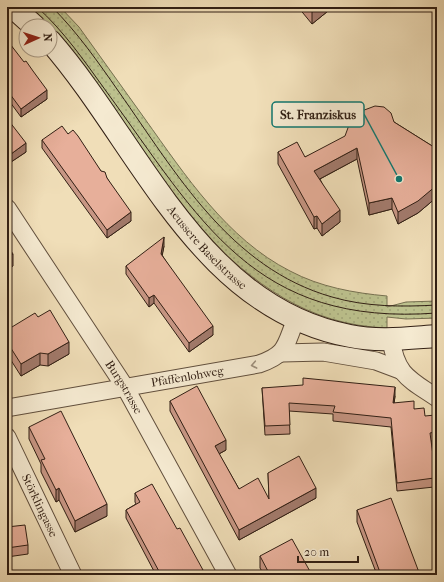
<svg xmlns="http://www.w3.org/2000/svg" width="444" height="582" font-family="'IM FELL French Canon',serif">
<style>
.green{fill:url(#green-dots);stroke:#767050}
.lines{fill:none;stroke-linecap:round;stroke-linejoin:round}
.street-casing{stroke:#614f3d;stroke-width:19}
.secondary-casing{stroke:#311f14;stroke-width:24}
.street{stroke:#f5ead1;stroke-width:17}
.secondary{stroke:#f5ead1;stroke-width:22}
.tram{stroke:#311f14;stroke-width:1}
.wall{fill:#c79684;stroke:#311f14}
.shaded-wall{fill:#a27a6c;stroke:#311f14}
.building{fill:#e7af9a;stroke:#311f14}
.oneway{stroke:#9d8f7c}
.labels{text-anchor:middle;stroke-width:3;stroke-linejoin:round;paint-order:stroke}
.street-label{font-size:12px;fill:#311f14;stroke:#f5ead1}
.leader{fill:none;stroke:#0f766e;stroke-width:1.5}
.callout-dot{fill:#0f766e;stroke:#f5ead1;stroke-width:1.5}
.callout{fill:#f5ead1;stroke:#0f766e;stroke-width:1.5}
.callout-label{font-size:13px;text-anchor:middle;font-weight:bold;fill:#311f14}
</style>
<defs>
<pattern id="green-dots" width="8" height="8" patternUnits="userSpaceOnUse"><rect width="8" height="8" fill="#bcc18d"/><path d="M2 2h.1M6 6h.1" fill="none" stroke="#a2a579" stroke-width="1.8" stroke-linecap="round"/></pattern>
</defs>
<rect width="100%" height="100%" fill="#f0deb8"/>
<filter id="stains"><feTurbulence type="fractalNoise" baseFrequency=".005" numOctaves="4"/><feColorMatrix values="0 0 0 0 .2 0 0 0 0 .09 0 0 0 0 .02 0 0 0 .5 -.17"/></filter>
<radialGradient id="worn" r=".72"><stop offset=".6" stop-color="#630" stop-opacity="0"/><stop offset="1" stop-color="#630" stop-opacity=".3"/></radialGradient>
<!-- green -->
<path class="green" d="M26 7H60L79 27C101 58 123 88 145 119 185 175 227 239 290 271 320 287 354 293 387 296V307L406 302 437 301V318L406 319 387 317V328C307 325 254 284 199 229L64 45 50 30V26H46Z"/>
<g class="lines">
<defs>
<g id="street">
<path id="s1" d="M7 208 125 387 228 575"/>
<path d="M391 339C396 375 409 379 437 398"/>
<path d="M282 353 323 352 376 361 400 370"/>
<path id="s2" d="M7 408 259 364C288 354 285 345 296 319"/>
<path id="s3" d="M7 437 73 575"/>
</g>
<g id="secondary">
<path d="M13 7 34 26"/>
<path id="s4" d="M50 41C140 144 199 308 350 336 379 342 408 338 437 336"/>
</g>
</defs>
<!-- street casing -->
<use href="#street" class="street-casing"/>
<!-- secondary casing -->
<use href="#secondary" class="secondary-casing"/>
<!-- street -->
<use href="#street" class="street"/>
<!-- secondary -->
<use href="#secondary" class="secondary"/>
<!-- tram -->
<g class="tram">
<path d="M37 7C64 31 85 62 106 91 201 221 254 327 437 313"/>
<path d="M52 7C78 33 98 62 119 92 176 173 230 268 332 297 366 307 402 307 437 305"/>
</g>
</g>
<!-- wall -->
<g class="wall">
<path d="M298 7H333L312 24Z"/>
<path d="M7 40 47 99 21 117 7 98Z"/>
<path d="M7 122 26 152 11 162 7 157Z"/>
<path d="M394 122 437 149V197L418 213 398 224 392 209 369 215 357 159 320 179 340 222 322 236 317 228 314 229 278 164V152L305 157Z"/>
<path d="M68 134 101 171 107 178 131 221 107 238 42 148V140Z"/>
<path d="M164 246 162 255 213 335 189 352 154 303 149 307 126 274V266Z"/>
<path d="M38 317 69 354 48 366 40 365 21 376 7 354V330Z"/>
<path d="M262 388 395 396 394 403 414 409 425 416 435 432V441H431L435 470 434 487 397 491 391 427 333 421V414L289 411 290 434 265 435Z"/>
<path d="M170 401 226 450 219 454 239 489 269 498 268 473 316 498 239 540 170 411Z"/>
<path d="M29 427 107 516 75 532 59 500 56 502 41 472V464L29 439Z"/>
<path d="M135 493 203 575H156L126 518V510L136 504 135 502Z"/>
<path d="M357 510 420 575H377L357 522Z"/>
<path d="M7 527 28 545V554L7 557Z"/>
<path d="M260 556 312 575H264L260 568Z"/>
</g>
<!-- shaded-wall -->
<g class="shaded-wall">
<path d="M318 7H333L312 24V12Z"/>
<path d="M47 90V99L21 117V109Z"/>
<path d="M26 143V152L11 162V154Z"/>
<path d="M357 148V159L314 182V171Z"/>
<path d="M437 185V197L418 213 398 224V212Z"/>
<path d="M392 198V209L369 215V203Z"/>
<path d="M340 210V222L322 236V224Z"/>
<path d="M131 212V221L107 238V230Z"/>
<path d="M317 216V228L314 229V217Z"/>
<path d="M164 237V246L161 262V254Z"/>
<path d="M13 254V266L7 270V258Z"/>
<path d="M154 295V303L149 307V298Z"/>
<path d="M213 326V335L189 352V343Z"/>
<path d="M69 342V354L48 366V354Z"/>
<path d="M40 353V365L21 376V364Z"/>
<path d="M395 387V396L393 412V403Z"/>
<path d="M226 440V450L215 456V446Z"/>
<path d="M59 488V500L56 502V490Z"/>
<path d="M316 488V498L239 540V530Z"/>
<path d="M107 504V516L75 532V521Z"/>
<path d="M203 570V575H200V571Z"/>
</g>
<!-- building -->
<g class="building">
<path d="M308 7H318L312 12Z"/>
<path d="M7 40 24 62 26 61 33 71 47 90 21 109 7 90Z"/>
<path d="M375 106 384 107 391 113 394 122 437 149V185L418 201 398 212 392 198 369 203 357 148 314 171 340 210 322 224 317 216 314 217 278 152 297 142 305 157 345 136 349 125 359 112Z"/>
<path d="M9 121 26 143 11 154 7 148V122Z"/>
<path d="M62 126 68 134 73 130 78 136 101 171 105 172 107 178 131 212 107 230 42 140Z"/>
<path d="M164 237 161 254 213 326 189 343 154 295 149 298 126 266Z"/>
<path d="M7 245 13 254 7 258Z"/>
<path d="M50 310 69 342 48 354 40 353 21 364 7 342V330L35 313 38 317Z"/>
<path d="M303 378 395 387 393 403 414 401V409L424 408 425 416 435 415V432L430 433 435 470H433L434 478 397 483 391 418 333 412 335 406 289 403 290 425 265 426 262 388 303 385Z"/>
<path d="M197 386 226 440 215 446 239 489 258 478 269 499 268 473 299 456 316 488 239 530 170 401Z"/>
<path d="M61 411 107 504 75 521 59 488 56 490 41 460 45 459 29 427Z"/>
<path d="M152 484 177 529 180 528 203 570 200 571 202 575H161L126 510 140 502 135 493Z"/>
<path d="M391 498 420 575H381L357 510Z"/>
<path d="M25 525 28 545 7 548V527Z"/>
<path d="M292 539 312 575H270L260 556Z"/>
</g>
<!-- one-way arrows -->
<defs><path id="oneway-chevron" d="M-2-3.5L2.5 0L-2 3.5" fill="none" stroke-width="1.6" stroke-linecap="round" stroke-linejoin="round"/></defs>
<use class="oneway" href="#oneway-chevron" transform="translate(254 365) rotate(169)"/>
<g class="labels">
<!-- street labels -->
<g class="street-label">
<text dy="4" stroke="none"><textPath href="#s4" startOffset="260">Aeussere Baselstrasse</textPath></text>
<text dy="4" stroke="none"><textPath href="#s2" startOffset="183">Pfaffenlohweg</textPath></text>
<text dy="4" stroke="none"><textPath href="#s1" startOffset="214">Burgstrasse</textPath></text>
<text dy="4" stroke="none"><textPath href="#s3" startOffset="76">Störklingasse</textPath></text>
</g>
</g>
<!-- callouts -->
<path class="leader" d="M399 179L364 114"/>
<circle class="callout-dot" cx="399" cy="179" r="4"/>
<rect class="callout" x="272" y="102" width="92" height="25" rx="4"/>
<g class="callout-label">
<text x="318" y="119">St. Franziskus</text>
</g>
<!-- margin -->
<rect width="444" height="582" fill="none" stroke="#f0deb8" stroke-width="24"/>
<rect x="8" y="8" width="428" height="566" fill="none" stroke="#311f14" stroke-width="2"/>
<rect x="12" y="12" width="420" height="558" fill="none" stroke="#311f14"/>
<!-- north arrow -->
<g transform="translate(38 38) rotate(87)"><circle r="19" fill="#f5ead1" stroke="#a79985"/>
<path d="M0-3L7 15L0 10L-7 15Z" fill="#8f2418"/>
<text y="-6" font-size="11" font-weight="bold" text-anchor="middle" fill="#311f14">N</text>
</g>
<!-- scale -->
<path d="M298 556v6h60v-6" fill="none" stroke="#311f14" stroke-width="2"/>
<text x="304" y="556" font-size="12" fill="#311f14" stroke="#f5ead1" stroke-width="3" paint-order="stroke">20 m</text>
<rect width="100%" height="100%" filter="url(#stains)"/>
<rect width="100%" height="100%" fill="url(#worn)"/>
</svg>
